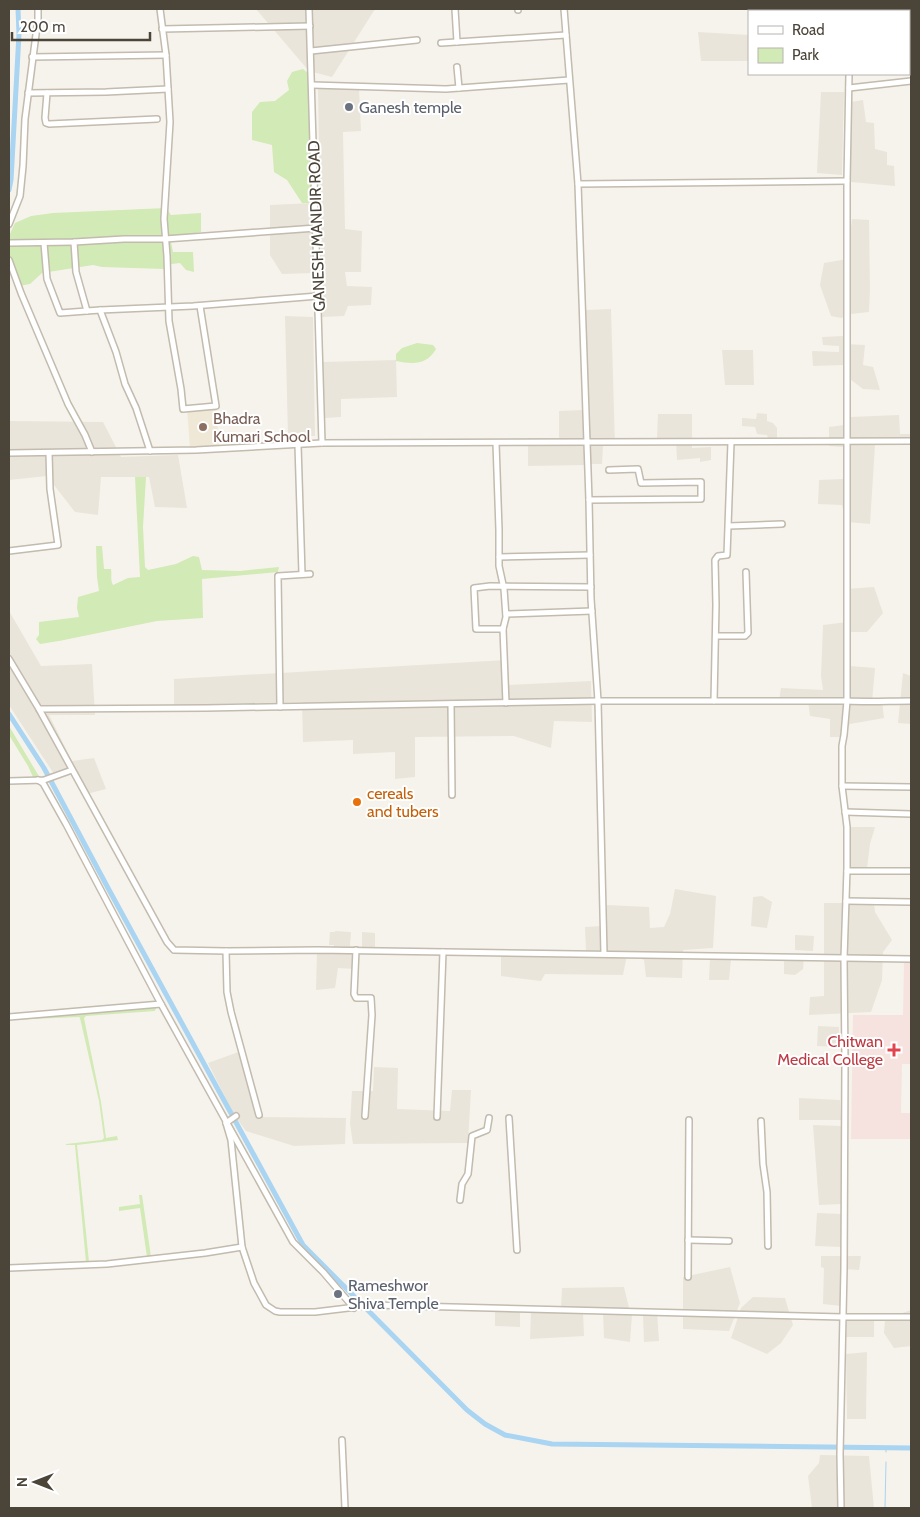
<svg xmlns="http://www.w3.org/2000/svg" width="920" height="1517" font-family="Cabin,sans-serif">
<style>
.residential{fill:#eae5da}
.education{fill:#efe8d6}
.medical{fill:#f6e3e0}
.green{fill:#d2eab5}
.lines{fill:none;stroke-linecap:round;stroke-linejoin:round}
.stream{stroke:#a9d4f2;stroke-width:1}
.canal{stroke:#a9d4f2;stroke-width:5}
.minor-casing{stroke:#c2bbae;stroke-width:8}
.minor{stroke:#fff;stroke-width:5}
.worship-dot{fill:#6b7280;stroke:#fff;stroke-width:2}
.education-dot{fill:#8d6e63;stroke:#fff;stroke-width:2}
.food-dot{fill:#e8710a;stroke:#fff;stroke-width:2}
.health-dot{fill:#e0444e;stroke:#fff;stroke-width:2}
.labels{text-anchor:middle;stroke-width:4;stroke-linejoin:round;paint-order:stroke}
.worship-label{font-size:16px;fill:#5b616d;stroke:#fff;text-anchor:start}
.street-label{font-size:16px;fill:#4b4439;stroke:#fff}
.education-label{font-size:16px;fill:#785e54;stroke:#fff;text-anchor:start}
.food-label{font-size:16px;fill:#c56008;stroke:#fff;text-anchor:start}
.health-label{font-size:16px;fill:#be3a42;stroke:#fff;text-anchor:end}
</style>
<rect width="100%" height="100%" fill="#f6f3ec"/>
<!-- residential -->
<g class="residential">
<path d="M256 9H375L332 77 309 71Z"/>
<path d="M848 9H911V72L909 73V11H847Z"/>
<path d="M698 32 749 35V61H701Z"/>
<path d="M318 88H359L361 131 343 132 345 229 362 231 361 272H345L347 286 372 287 371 305 348 306 344 316 322 317Z"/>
<path d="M821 92H844L842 175 817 173Z"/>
<path d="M863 100 866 122 874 123 875 149 887 152V165L894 166 895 186 851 182V102Z"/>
<path d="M312 203 313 273 282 274 270 255V205Z"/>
<path d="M852 219 869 220 870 289 869 312 851 314 841 318 831 316 820 285 824 263 847 259Z"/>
<path d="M611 309 615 446H603L602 464H590L585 310Z"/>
<path d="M285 316 313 317 315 436H288Z"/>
<path d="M843 336 844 344 865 345 863 365 873 367 880 390 863 389 850 379 843 365 813 366 812 351 839 352V346L823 345 822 337Z"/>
<path d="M722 350H753L754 385H725Z"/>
<path d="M396 360 397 397 341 399V417L325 418 323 362Z"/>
<path d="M583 410 585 465 528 466V438H559V411Z"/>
<path d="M757 413 767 414V421L773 423 777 428V438H768L767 435 757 434 755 427 742 426V418L756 419Z"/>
<path d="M658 414H692V448L711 447V460L700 462V458L677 460 676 440 657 439Z"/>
<path d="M899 415 900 434H910L911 425V458L910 444 875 445 870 524 847 522 842 505 818 504 819 480 843 479V447L829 446V427L844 425 850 417Z"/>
<path d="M9 421 103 422 121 457 178 455 187 508 155 507 149 477H101L98 515 75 512 47 476 9 480Z"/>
<path d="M874 587 883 613 867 632H850V666L875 668 872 702 882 701 884 718 850 724 844 735 839 737H830V719L810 716 808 701H779L781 688 823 690 821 676 823 625 847 622V589Z"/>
<path d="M9 611 41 666 92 664 95 715H49L72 761 94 758 106 789 83 795 70 769 54 774 9 705Z"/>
<path d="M506 660 508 685 591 681 592 722 554 721 551 748 514 736 415 737V777L395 779V752L353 754V740L303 742 302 702 174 705V679Z"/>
<path d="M903 673 911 676V724L898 723Z"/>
<path d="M847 827H875L870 844 867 868 847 869Z"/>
<path d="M675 889 716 896 713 948 683 950 682 978 646 977 644 960 631 954 627 955 623 975 545 974 541 981 501 976V952L605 953 586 951 585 927 603 926 607 905 649 907 650 928 664 927 670 914Z"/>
<path d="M762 896 772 902 767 928 751 926 753 897Z"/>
<path d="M824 903H874L875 912 892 940 883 952 882 980 871 1012 809 1015 810 997 824 996Z"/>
<path d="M335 931 351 932 350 946 362 947V932L375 933V951L356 950 355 969 338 968 335 988 316 990 317 950H334V945H329L330 932H335Z"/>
<path d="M795 935 814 936 813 951 795 950Z"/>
<path d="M784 957H804L803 969 795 975 784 974Z"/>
<path d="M710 959 731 960 729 980H709Z"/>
<path d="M818 1026 839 1027 838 1047 817 1046Z"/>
<path d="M244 1050 261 1117 346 1118 345 1144 294 1146 246 1131 234 1115 208 1063Z"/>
<path d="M374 1067 398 1068 397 1109 450 1111 452 1090H471L468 1143 353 1144 350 1124 352 1091H373Z"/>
<path d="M799 1098 840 1100 841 1120H799Z"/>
<path d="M813 1125 841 1126 842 1204 819 1205Z"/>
<path d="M817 1213 842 1214V1247L815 1246Z"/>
<path d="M821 1256H861L859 1270 844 1269 842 1306 823 1304 824 1268 821 1267Z"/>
<path d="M730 1267 740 1303 729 1331 683 1329V1277Z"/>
<path d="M624 1287 629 1308H561L562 1288Z"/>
<path d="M753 1297 785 1298 793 1325 781 1343 767 1354 731 1338 741 1308Z"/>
<path d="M911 1310V1346L894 1348 884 1333 885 1319Z"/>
<path d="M495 1311 520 1312V1327L495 1326Z"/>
<path d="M531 1311 583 1312 584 1336 530 1339Z"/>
<path d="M603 1313 632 1314 630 1342 604 1338Z"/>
<path d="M657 1313 659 1341 644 1342 643 1314Z"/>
<path d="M874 1319V1337H846L847 1320Z"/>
<path d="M867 1352 866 1419H847L846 1354Z"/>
<path d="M820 1455 869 1456 874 1508H812L808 1476 819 1463Z"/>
</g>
<!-- education -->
<path class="education" d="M216 406 219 446 190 449 187 408Z"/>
<!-- medical -->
<path class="medical" d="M904 962H911L910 975H911V1064H902L901 1113H911V1139H851L853 1015H903Z"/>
<!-- green -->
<g class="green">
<path d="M303 69 308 73 312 203H302L287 180 274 172 272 145 252 140V112L260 102 275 101 289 90 287 81 292 72Z"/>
<path d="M166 208 171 215 201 213V232L170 237 173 252H193L194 272 186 270 180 263 172 264 164 269 102 267 93 265 42 273 30 284 19 286C11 273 6 253 9 238 10 233 13 227 15 223L31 216 53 213Z"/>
<path d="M417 343 433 345 436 349C426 366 412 364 396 361V354L402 348Z"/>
<path d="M135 477H146L143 527 145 567 148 570 176 564 193 556 199 557 202 570 240 571 279 567 278 572 202 579 203 618 157 621 59 641 40 644 36 639 39 635V622L79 617 77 608 78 597 99 591 97 577 96 546H102L104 569H111C112 575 110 580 113 585L128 578 140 577Z"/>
<path d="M9 726 40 778H9L33 777 28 766 9 735Z"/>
<path d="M156 1008 155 1011 86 1016 84 1018 101 1102 106 1138 117 1136 118 1140 77 1145 89 1262H86L75 1145H66V1144L102 1140 104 1138 99 1101 80 1018 79 1017 9 1020V1019Z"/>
<path d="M139 1195H142L151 1257H147L140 1208 119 1211V1207L140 1204Z"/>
</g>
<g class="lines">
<!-- stream -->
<g class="stream">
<path d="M886 1452V1448"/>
<path d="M885 1508 886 1462"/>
</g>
<!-- canal -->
<g class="canal">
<path d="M9 190 11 180 19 34 18 9"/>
<path d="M9 714 44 768 108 888 303 1245 467 1410 485 1424 505 1435 552 1444 911 1448"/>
</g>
<defs>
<g id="minor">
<path d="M160 9 166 55 170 122 164 219 167 256 169 321 181 389 183 409 216 406 200 306"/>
<path d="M309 9 322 443"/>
<path d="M455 9 457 42"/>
<path d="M518 9V10"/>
<path d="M564 9 578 184 589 500 591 599 598 701 604 954"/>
<path d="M850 11V9"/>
<path d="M162 29 310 26"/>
<path d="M441 43 566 35"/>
<path d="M311 51 417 40"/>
<path d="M32 57 166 55"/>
<path d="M457 67 459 88"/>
<path d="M312 85 446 89 569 80"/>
<path d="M849 88 911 81"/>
<path d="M28 93 106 92 168 89"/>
<path d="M47 93 45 118 46 123 49 124 157 119"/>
<path d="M578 184 847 181"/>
<path d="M9 224 20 196 23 166 25 119 38 19V9"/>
<path d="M74 242 76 272 87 311"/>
<path d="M9 243 74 242 124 239H165L316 228"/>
<path d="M44 243 47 279 60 313 100 310 193 306 318 296"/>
<path d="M9 260 21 293 68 404 85 435 92 452"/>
<path d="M100 310 116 352 125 384 136 408 150 451"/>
<path d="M496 443 499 530V566L504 589 506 617 503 629 506 703"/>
<path d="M298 445 302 574"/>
<path d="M9 453 196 450 322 443 911 441"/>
<path d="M589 500 701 499V482L641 483 638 469 609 470"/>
<path d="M729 526 782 524"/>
<path d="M9 551 58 545 50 489 49 453"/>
<path d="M499 557 590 555"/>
<path d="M506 614 592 611"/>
<path d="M503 629H476L474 588 490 586 591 587"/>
<path d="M716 636H745L748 633 746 572"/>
<path d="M9 659 39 709 167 942 174 950 226 951 317 950 911 959"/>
<path d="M714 701 716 605 715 560 718 556 727 555 731 442"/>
<path d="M451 704 452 795"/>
<path d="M280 707 278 576 310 574"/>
<path d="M39 709 206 708 598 701H847C868 702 889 701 911 701"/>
<path d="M38 780 43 783 66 824 161 1004"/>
<path d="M9 781 44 780 72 770"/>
<path d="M842 786 911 787"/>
<path d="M845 812 911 814"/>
<path d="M847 871H911"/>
<path d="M846 901 911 902"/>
<path d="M356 950 354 994 356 998H371L372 1015 365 1116"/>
<path d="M226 951 227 992 231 1012 259 1115"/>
<path d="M9 1017 161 1004 293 1242 323 1272 354 1308"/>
<path d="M437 1117 443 952"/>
<path d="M509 1118 517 1250"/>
<path d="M761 1121 763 1164 767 1192 768 1246"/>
<path d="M226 1123 231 1140 242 1247 254 1283 266 1305 275 1311 280 1312H315L373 1305 843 1317H911"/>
<path d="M226 1123 236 1116"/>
<path d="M460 1200 462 1184 468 1174 472 1136 487 1130 489 1118"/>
<path d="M688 1240 729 1241"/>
<path d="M9 1268 107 1264 205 1253 242 1247"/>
<path d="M688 1277 689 1120"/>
<path d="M342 1440 345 1508"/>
<path d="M841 1508 840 1454 844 1269 845 1064 844 958 847 869V827L842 786V746L844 735 847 701V181L849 74"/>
</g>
</defs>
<!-- minor casing -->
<use href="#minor" class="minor-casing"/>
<!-- minor -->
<use href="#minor" class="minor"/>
</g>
<!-- markers -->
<g class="worship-dot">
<circle cx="349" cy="107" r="5"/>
<circle cx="338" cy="1294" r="5"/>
</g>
<circle class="education-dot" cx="203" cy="427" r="5"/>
<circle class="food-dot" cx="357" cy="802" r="5"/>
<path class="health-dot" d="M891.5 1042.5h5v5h5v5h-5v5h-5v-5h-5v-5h5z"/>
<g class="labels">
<!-- worship labels -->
<g class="worship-label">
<text x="359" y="113">Ganesh temple</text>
<text x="348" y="1291">Rameshwor<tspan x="348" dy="18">Shiva Temple</tspan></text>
</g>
<!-- street labels -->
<g class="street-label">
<text transform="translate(316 226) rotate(-92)" y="6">GANESH MANDIR ROAD</text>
</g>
<!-- education labels -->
<g class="education-label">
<text x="213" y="424">Bhadra<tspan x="213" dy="18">Kumari School</tspan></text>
</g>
<!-- food labels -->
<g class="food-label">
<text x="367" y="799">cereals<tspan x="367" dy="18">and tubers</tspan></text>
</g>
<!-- health labels -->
<g class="health-label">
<text x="883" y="1047">Chitwan<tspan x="883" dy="18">Medical College</tspan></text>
</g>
</g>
<!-- border -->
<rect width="920" height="1517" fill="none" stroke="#4b4439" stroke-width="20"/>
<!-- legend -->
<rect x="748" y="10" width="162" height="65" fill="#ffffff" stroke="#b7b4b0"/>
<rect x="758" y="26" width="25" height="8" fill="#ffffff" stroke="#b7b4b0"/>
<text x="792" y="35" font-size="15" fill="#4b4439">Road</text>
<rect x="758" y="48" width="25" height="15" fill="#d2eab5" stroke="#b7b4b0"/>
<text x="792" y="60" font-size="15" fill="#4b4439">Park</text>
<!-- north arrow -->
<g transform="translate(35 1482) rotate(270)" stroke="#ffffff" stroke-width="4" paint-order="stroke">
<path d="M0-4L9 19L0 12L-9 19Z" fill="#4b4439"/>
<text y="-8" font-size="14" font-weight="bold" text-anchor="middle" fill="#4b4439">N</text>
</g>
<!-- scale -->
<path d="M12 32v8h138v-8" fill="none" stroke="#4b4439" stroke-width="2.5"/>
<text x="20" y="32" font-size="15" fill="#4b4439" stroke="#ffffff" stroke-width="4" paint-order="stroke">200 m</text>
</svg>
